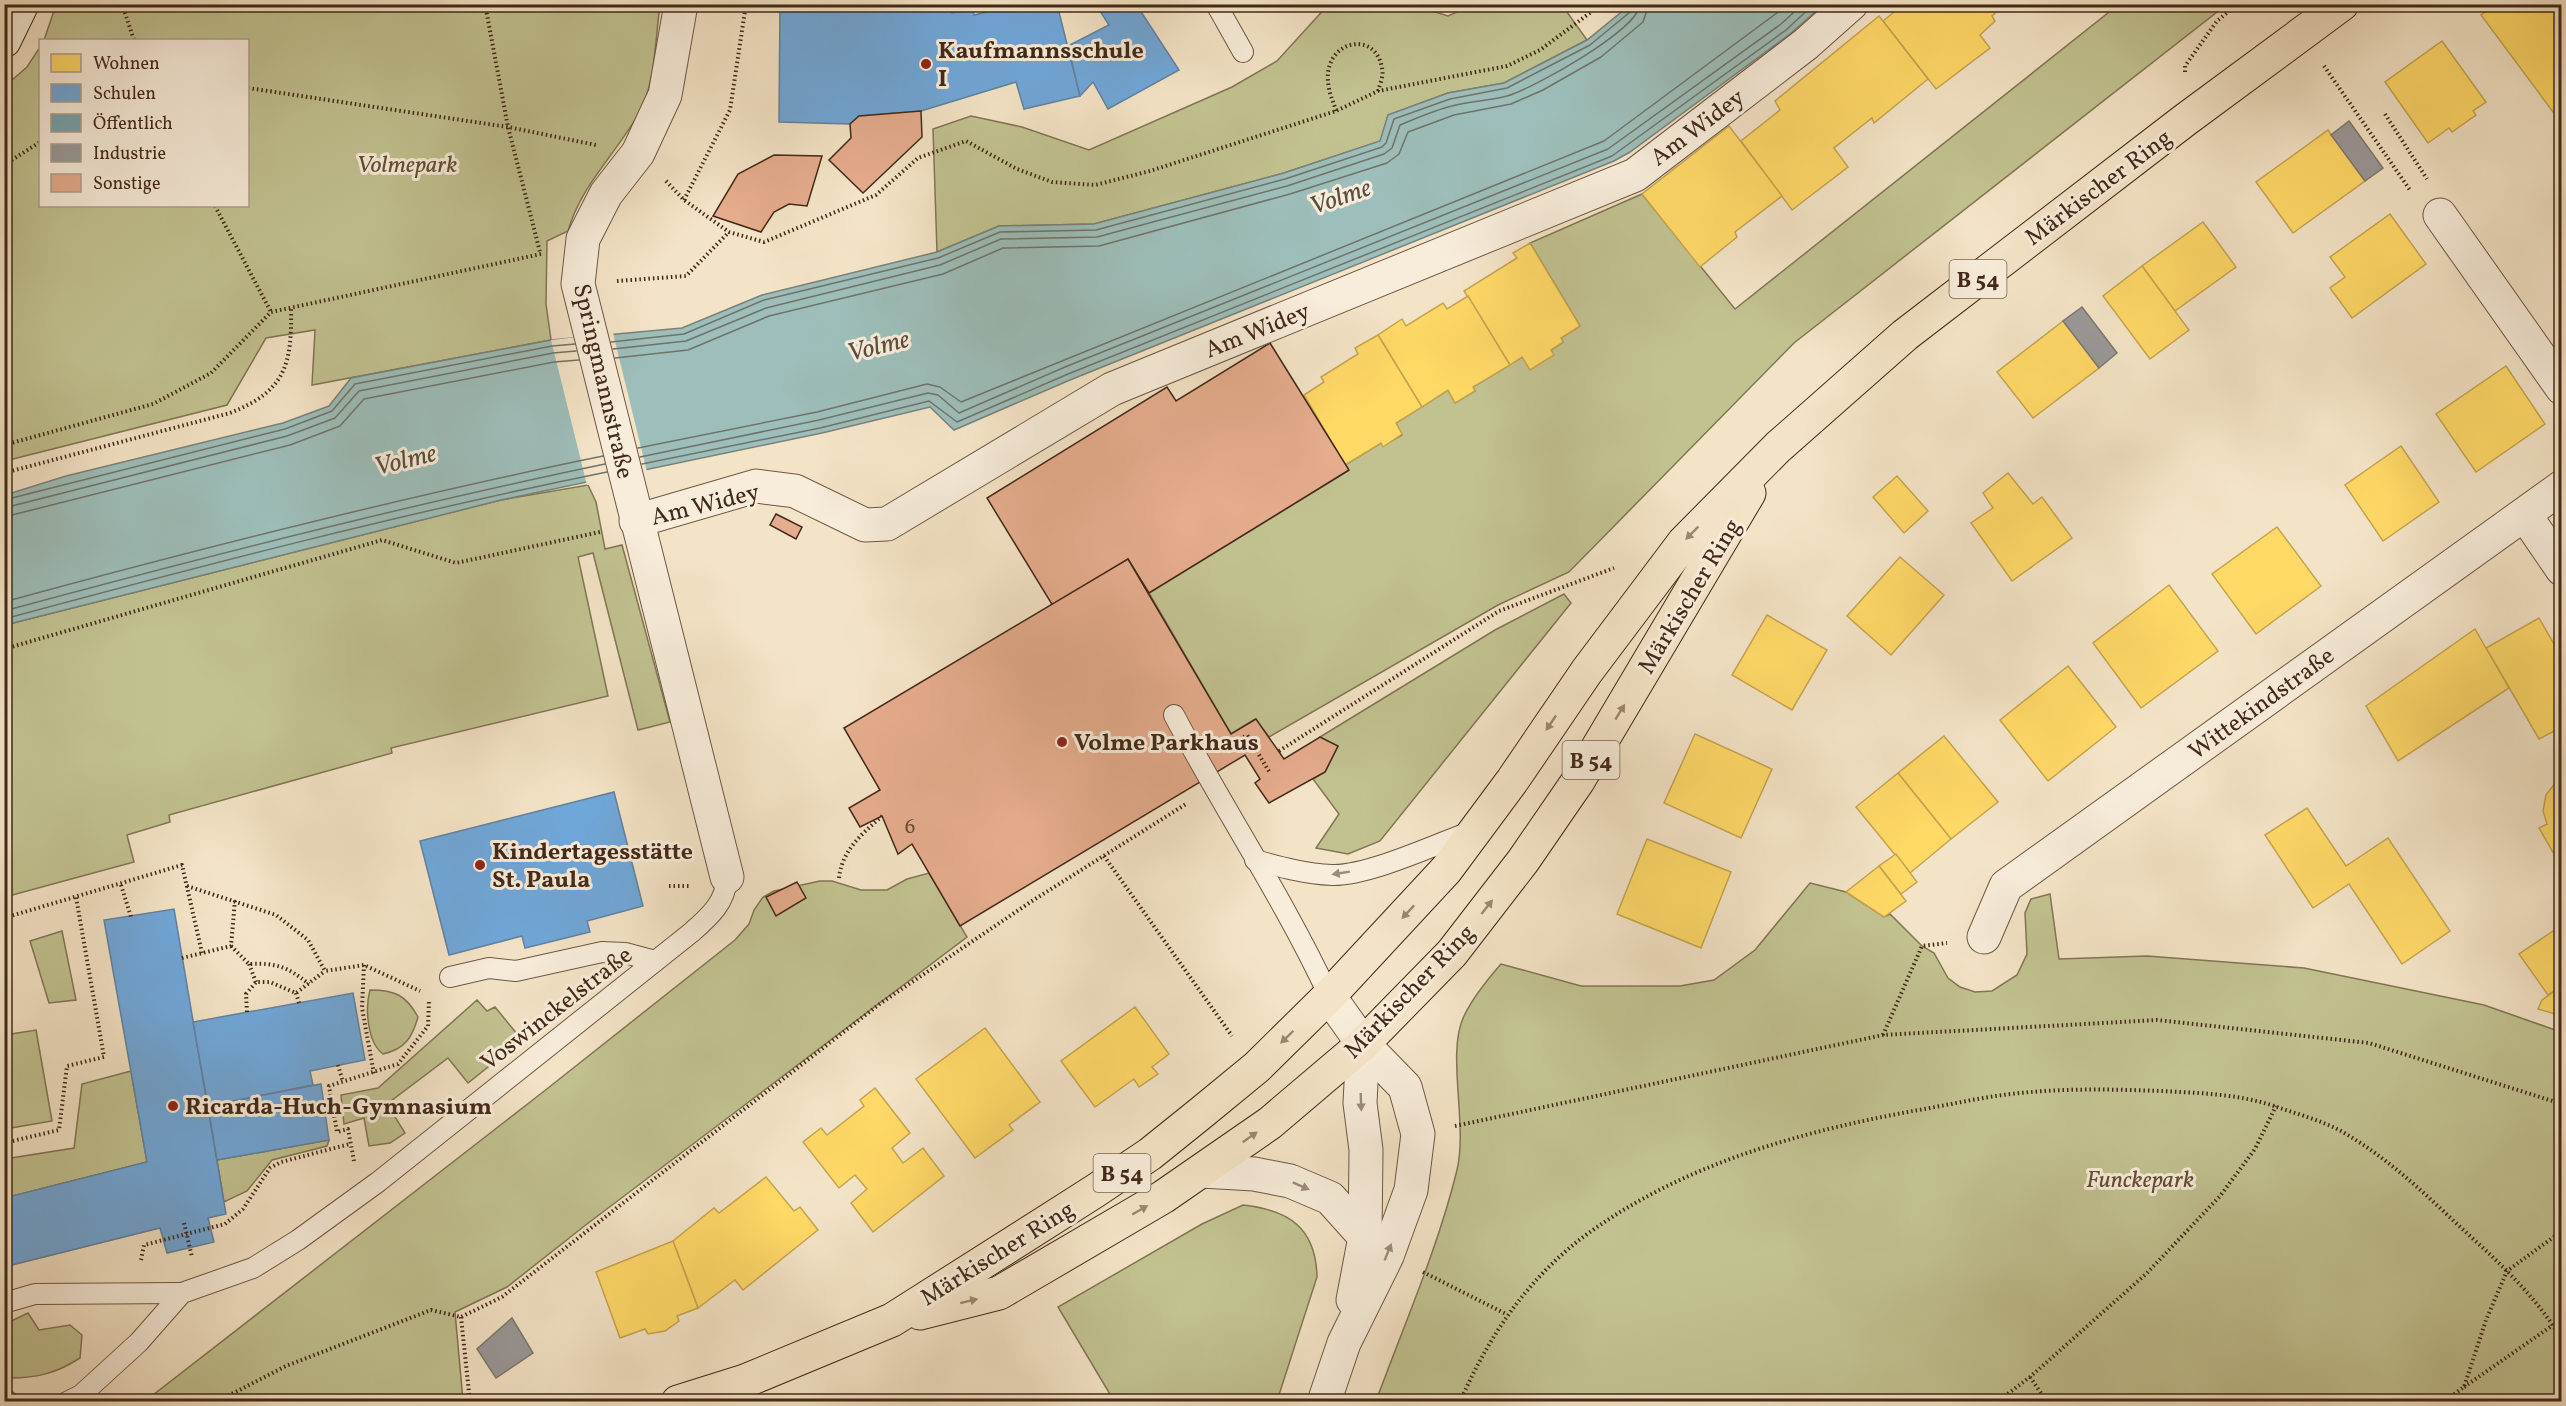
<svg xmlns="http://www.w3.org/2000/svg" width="2566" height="1406" font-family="Vollkorn,serif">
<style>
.green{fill:#c2c291;stroke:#827554;stroke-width:1.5}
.water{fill:#9dbeba;stroke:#798279;stroke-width:1.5}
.pier{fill:#f4e4c7}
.homes{fill:#ffd966;stroke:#c6a44f;stroke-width:1.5}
.schools{fill:#6fa8dc;stroke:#6282a1;stroke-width:1.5}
.public{fill:#76a5af;stroke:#668082;stroke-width:1.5}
.industry{fill:#999;stroke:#7f7772;stroke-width:1.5}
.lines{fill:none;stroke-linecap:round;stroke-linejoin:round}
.shore{stroke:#707369;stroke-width:1.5}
.building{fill:#e5ac8d;stroke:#422818;stroke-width:1.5}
.lane-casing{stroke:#6e5744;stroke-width:22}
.street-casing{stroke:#6e5744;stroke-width:35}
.secondary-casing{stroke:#422818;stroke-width:35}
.primary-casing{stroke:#422818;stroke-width:35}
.path{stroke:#422818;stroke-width:4;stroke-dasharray:1.5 3;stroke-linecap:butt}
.lane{stroke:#f8eddb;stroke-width:20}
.street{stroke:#f8eddb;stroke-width:33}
.secondary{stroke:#f8eddb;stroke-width:33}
.primary{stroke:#f4e4c7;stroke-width:33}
.oneway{fill:#9b8670}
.oneway2{fill:#9d8a7a}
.poi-dot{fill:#8f2418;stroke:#f8eddb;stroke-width:2}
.labels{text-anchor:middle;stroke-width:6;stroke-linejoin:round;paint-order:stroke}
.number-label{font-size:21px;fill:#6b4935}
.shield{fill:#f8eddb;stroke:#796352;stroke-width:1.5}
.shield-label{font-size:22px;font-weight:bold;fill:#422818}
.poi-label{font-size:24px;font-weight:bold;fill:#422818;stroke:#f8eddb;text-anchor:start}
.street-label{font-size:24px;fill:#422818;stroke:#f8eddb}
.park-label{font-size:24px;font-style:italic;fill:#624e36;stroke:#f8eddb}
.water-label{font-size:26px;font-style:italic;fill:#594e40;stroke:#f8eddb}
</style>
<rect width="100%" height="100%" fill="#f4e4c7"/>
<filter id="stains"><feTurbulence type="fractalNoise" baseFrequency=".00333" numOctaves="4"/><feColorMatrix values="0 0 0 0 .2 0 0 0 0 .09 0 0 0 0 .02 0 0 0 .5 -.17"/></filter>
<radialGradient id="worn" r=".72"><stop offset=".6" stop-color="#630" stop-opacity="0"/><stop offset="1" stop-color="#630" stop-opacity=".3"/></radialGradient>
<!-- green -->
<g class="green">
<path d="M56 5H660C655 39 656 82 639 113 616 154 581 185 568 231L547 241 546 304 551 340 312 385 315 330 266 338 227 405 5 461V86L27 67 40 47V206H248V40H44Z"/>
<path d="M1328 5H1413L1448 16 1472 5H1562L1587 40 1504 83 1448 93 1388 115 1381 141 1284 173 1094 224 999 226 937 252 933 129 971 116 1022 127 1089 150 1232 87 1277 61Z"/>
<path d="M2118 5H2226L1794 343 1569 572 1498 605 1269 737 1255 719 1231 734 1149 593 1348 471 1345 465 1381 443 1383 446 1402 435 1396 423 1448 390 1455 403 1475 391 1473 387 1522 357 1551 350 1563 342 1561 338 1580 326 1530 243 1642 194 1735 309Z"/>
<path d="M588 485 596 502 605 549 622 545 670 722 638 730 593 553 578 557 608 696 391 748 392 753 169 815 170 822 127 835 134 862 5 897V625L501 500Z"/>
<path d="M1564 594 1571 603 1380 841 1348 854 1316 848 1339 814 1313 779 1325 772 1338 746 1320 737 1495 630Z"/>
<path d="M929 873 967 937 587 1224 507 1287 455 1312 463 1401 144 1402 543 1092 735 940 749 924 754 910 763 897 774 891 820 881H832L861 890H887L907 879Z"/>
<path d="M1810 883 1846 892 1884 917 1890 914 1922 946 1934 953 1948 978 1960 987 1975 992 1992 991 2017 975 2027 954 2025 913 2031 899 2050 894 2059 959 2147 956 2304 968 2484 1005 2561 1032V1401H1376C1404 1325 1438 1248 1457 1170 1468 1124 1446 1053 1464 1016 1473 997 1487 980 1501 964L1581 986H1680L1714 980 1755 950Z"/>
<path d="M62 931 76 1000 49 1003 30 941Z"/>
<path d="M370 990C395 990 406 995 418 1017 412 1038 405 1049 383 1054 367 1042 365 1008 370 990Z"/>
<path d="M477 1000 487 1011 495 1007 522 1040 468 1083 448 1058 387 1104 405 1133 390 1143 369 1146 364 1118 344 1124 341 1095 378 1088Z"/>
<path d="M36 1030 52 1121 5 1129V1035Z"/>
<path d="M131 1071 147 1162 5 1198V1159L74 1148 82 1084Z"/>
<path d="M329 1140 327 1146 272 1160 247 1191 224 1202 217 1160Z"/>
<path d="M1243 1205C1289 1210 1316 1228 1317 1277L1277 1401H1114L1058 1307 1202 1224Z"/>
<path d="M28 1313 39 1330 70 1325 82 1335 80 1358C57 1373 37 1378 10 1378L5 1369V1324Z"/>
</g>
<!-- water -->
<path class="water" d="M1630 5H1823L1790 34 1630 152 1614 161 1070 380 954 430 930 407 822 433 501 500 5 625V495L66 476 283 423 329 406 351 378 551 340 682 328 762 295 937 252 999 226 1094 224 1284 173 1380 141 1388 115 1448 93 1504 83 1587 40Z"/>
<!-- pier -->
<path class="pier" d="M613 333 647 472 587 485 551 340Z"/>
<!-- homes -->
<g class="homes">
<path d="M1904 4H2005L1992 16 1995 21 1980 35 1990 48 1936 89 1883 21Z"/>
<path d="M2495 4H2562V124L2481 15Z"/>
<path d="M1879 16 1928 79 1874 123 1872 118 1834 148 1848 167 1792 210 1741 141 1780 110 1775 101Z"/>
<path d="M2442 41 2486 102 2473 111 2476 115 2452 132 2449 128 2428 143 2385 82Z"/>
<path d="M1729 126 1782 196 1735 232 1737 237 1700 267 1642 194Z"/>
<path d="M2328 130 2365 181 2293 233 2256 182Z"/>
<path d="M2390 214 2426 264 2352 318 2330 288 2345 277 2330 257Z"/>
<path d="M2203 222 2236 267 2175 311 2142 266Z"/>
<path d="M1530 243 1580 326 1561 338 1563 342 1551 350 1554 355 1530 370 1522 357 1510 365 1464 291 1517 258 1513 253Z"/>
<path d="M2142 266 2189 330 2150 359 2103 296Z"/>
<path d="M1468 296 1510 365 1473 387 1475 391 1455 403 1448 390 1422 407 1378 335 1402 319 1406 326 1443 303 1447 309Z"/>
<path d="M2063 321 2099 368 2033 418 1997 372Z"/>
<path d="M1378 335 1422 407 1396 423 1402 434 1383 447 1381 443 1345 465 1304 395 1324 382 1321 377 1358 354 1355 348Z"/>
<path d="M2506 366 2545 424 2476 472 2436 414Z"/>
<path d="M2401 446 2439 502 2383 541 2345 485Z"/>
<path d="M2008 473 2033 504 2042 497 2072 538 2012 581 1971 523 1993 508 1983 493Z"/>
<path d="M1897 476 1928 511 1904 533 1873 497Z"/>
<path d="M2277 527 2321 586 2256 634 2212 574Z"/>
<path d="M1900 557 1944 595 1891 655 1847 616Z"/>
<path d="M2169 585 2218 651 2141 708 2093 643Z"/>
<path d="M1767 615 1827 650 1792 710 1732 675Z"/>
<path d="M2539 618 2562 658V727L2539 739 2486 648Z"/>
<path d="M2475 629 2509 688 2398 761 2366 706Z"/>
<path d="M2068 666 2116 727 2048 781 2000 720Z"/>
<path d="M1695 734 1772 769 1741 838 1664 803Z"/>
<path d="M1944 736 1998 802 1951 839 1898 773Z"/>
<path d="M1898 773 1951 839 1910 873 1856 807Z"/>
<path d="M2562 774V868L2539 828 2547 824 2543 811 2546 795Z"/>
<path d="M2307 808 2346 866 2388 838 2450 931 2402 964 2349 884 2313 908 2265 835Z"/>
<path d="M1647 839 1731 872 1701 948 1617 914Z"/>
<path d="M1896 854 1917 882 1901 894 1879 866Z"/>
<path d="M1879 866 1906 901 1884 917 1846 892Z"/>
<path d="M2562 925V986L2548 995 2519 954Z"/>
<path d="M2562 986V1010L2555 1014 2538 1009 2542 1000Z"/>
<path d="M1135 1007 1169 1054 1152 1067 1158 1074 1139 1087 1134 1079 1095 1107 1061 1061Z"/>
<path d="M985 1028 1040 1102 1009 1125 1013 1130 975 1158 916 1079Z"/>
<path d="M875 1088 910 1133 892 1148 903 1163 923 1148 944 1176 873 1232 851 1203 867 1189 855 1175 839 1188 803 1142 821 1128 827 1135 864 1106 860 1100Z"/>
<path d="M766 1177 794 1211 800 1207 818 1230 743 1290 735 1280 698 1308 673 1241 714 1208 719 1213Z"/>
<path d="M673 1241 698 1308 677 1316 679 1321 665 1331 648 1334 645 1329 620 1338 596 1272Z"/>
</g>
<!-- schools -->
<g class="schools">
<path d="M780 4H950L952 13 973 8 974 15 1019 4H1057L1080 96 1024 109 1016 82 921 111 859 116 850 124 779 122Z"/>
<path d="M1114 4H1136L1179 70 1108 109 1093 82 1080 96 1068 46 1109 25 1100 11Z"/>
<path d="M614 792 643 906 587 921 590 932 525 948 522 936 449 955 420 841Z"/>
<path d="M174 909 226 1214 208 1218 214 1242 167 1253 160 1228 4 1267V1198L147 1162 104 920Z"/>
<path d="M353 993 365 1060 310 1071 313 1085 208 1106 193 1022Z"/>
<path d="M321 1084 329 1140 217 1160 208 1106Z"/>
</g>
<!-- public -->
<path class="public" d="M1425 4H1456L1446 10Z"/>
<!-- industry -->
<g class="industry">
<path d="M2349 121 2383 168 2365 181 2331 135Z"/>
<path d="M2082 307 2117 353 2099 368 2063 321Z"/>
<path d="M512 1318 533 1353 496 1378 477 1349Z"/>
</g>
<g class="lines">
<!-- shore -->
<g class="shore">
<path d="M611 342 684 334 764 300 938 258 1000 232 1096 230 1285 179 1382 147 1386 143 1394 119 1450 99 1507 88 1590 45 1630 12 1633 4"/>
<path d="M613 349 686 341 766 308 940 265 1001 239 1097 237 1287 186 1384 154 1392 148 1400 125C1417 118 1435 110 1452 106 1470 101 1489 101 1507 96 1532 89 1639 30 1640 4"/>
<path d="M615 358 688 350 769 316 943 274 1003 248 1099 246 1290 194 1387 163 1399 154 1408 132 1454 115 1511 104 1543 90 1601 57 1643 22 1649 4"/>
<path d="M638 448 817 412 927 384 940 387 961 402 1604 141 1789 4"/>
<path d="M640 457 819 420 928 393 938 395 959 413 1065 367 1608 149 1781 24 1803 4"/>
<path d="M642 464 820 428 929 401 957 422 1068 374 1612 156 1786 30 1814 4"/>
<path d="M4 500 285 429 332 411 355 384 552 346 575 344"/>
<path d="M4 508 287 436 335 418 359 391 553 353 576 351"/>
<path d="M4 517 290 445 340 426 364 399 554 362 579 360"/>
<path d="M4 602C202 548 402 497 603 456"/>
<path d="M4 611C203 557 403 506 605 464"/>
<path d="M4 619C204 565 404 513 607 472"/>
</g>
</g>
<!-- building -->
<g class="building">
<path d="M921 111 922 137 863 193 829 160 851 138 850 124 859 116Z"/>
<path d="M774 155 822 156 807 206 789 204 774 212 761 232 713 216 738 174Z"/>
<path d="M1270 343 1349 470 1149 593 1128 559 1053 606 987 498 1167 387 1176 401Z"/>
<path d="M776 514 802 527 796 539 770 525Z"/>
<path d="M1128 559 1231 734 1256 719 1284 759 1320 737 1338 746 1325 772 1269 803 1255 783 1260 779 1245 755 960 926 912 844 898 854 882 816 860 827 849 808 880 790 844 728Z"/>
<path d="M797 882 806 898 776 916 766 897Z"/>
</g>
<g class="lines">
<defs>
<g id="lane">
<path d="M1216 4 1243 52"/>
<path d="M1174 715C1224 810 1284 899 1329 996"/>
<path d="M1255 860C1280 867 1306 874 1332 875 1368 876 1437 844 1472 831"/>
<path d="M450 977 489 968 516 971 602 952 625 953 655 961"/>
<path d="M4 1303 35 1294 182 1293"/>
<path d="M4 1399 9 1402"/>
<path d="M67 1402 81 1395 139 1342 182 1293 253 1268 298 1240 378 1182 692 932C710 916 726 902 727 877"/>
</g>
<g id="street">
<path d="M681 4 665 95 638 153 606 194 583 239 578 284 727 877"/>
<path d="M2440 215 2562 388"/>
<path d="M2525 515 2562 569"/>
<path d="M636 521 756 486 795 491 865 525 887 524 1112 389 1635 175 1806 44 1851 4"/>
<path d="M1984 937 2006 886 2562 487"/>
<path d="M1202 1171 1254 1174 1290 1181 1330 1198 1365 1237"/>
<path d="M1353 1300 1365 1237 1366 1150 1360 1103 1363 1044"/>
<path d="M1324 1402 1344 1343 1387 1256 1411 1190 1418 1134 1405 1087 1363 1044 1329 996"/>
</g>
<path id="secondary" d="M4 41 22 4"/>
<g id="primary">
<path d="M920 1313 999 1293 1163 1197 1270 1123 1363 1044 1452 953 1523 861 1578 781 1749 493"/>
<path d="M678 1402 745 1381 892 1320 1095 1191 1150 1154 1201 1113 1257 1067 1329 996 1446 870 1512 781 1587 671 1684 542 1778 447 1905 335 2185 120 2342 4"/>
</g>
</defs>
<!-- lane casing -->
<use href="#lane" class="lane-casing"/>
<!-- street casing -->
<use href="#street" class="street-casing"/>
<!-- secondary casing -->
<use href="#secondary" class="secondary-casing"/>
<!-- primary casing -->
<use href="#primary" class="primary-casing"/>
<!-- path -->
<g class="path">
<path d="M122 4 134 40"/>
<path d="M485 4 508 127 540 252"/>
<path d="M2324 66 2410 190"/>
<path d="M2185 72V66L2217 21 2238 4"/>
<path d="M248 88 508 127 596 145"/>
<path d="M1336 111C1334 103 1330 96 1329 88 1319 42 1375 27 1382 68 1384 75 1380 84 1378 91"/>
<path d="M2385 114 2427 179"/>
<path d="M4 165 40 142"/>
<path d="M666 181 684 200 729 232 764 242 876 195 918 158 966 141 1017 169 1052 182 1095 185 1150 171 1336 111 1378 91 1507 66 1540 50 1602 4"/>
<path d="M684 200 730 110 746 4"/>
<path d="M215 206 271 312"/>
<path d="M617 281 686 276 729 232"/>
<path d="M4 445 153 404 211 373 271 312 541 254"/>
<path d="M4 473 230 413C286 391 292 364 291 308"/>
<path d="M4 649 382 540 456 563 600 532"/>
<path d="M1236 742 1247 735 1270 773"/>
<path d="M1279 751 1499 611 1614 568"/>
<path d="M1104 856 1232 1036"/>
<path d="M839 878C842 850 862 834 882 816"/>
<path d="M121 885 131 917"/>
<path d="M187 886 276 915 308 940 325 971 364 965 420 991"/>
<path d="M669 886H689"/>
<path d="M4 918 182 865 202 953"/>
<path d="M231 946 249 964C277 963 286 966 309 984"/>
<path d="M182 958 231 946 235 900"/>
<path d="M249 964 256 982"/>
<path d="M364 965 362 1008 374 1074"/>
<path d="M296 993 299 1003"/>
<path d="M247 1012 246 994 256 982H270L296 993 325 971"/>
<path d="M1883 1035 1922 946 1947 943"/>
<path d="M338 1065 343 1082"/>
<path d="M1455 1126 1883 1035 2157 1020 2369 1043 2562 1104"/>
<path d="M4 1143 59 1130 67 1066 104 1057 76 897"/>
<path d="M354 1161 348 1129 337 1132 329 1086 398 1064 428 1026 429 1001"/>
<path d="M184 1223 192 1257"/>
<path d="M141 1260 144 1245 225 1224 243 1209 270 1168 281 1162 350 1144"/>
<path d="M1423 1272 1506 1314"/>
<path d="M461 1317 470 1402"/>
<path d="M2030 1377 2047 1402"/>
<path d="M2464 1387 2553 1325"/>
<path d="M216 1402 286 1366 431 1310 461 1317 502 1297 881 1003 1032 901 1186 804"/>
<path d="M1460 1402C1489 1335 1530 1275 1590 1232 1685 1164 1799 1132 1913 1111 1943 1106 1973 1099 2003 1095 2056 1088 2108 1089 2161 1091 2200 1093 2240 1094 2277 1107 2297 1114 2320 1120 2339 1130 2384 1155 2420 1189 2457 1224 2495 1259 2535 1294 2562 1340"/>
<path d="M1997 1402 2030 1377 2147 1273 2220 1196 2255 1149 2276 1106"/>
<path d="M2443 1402 2464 1387 2486 1320 2507 1271 2562 1231"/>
</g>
<!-- lane -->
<use href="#lane" class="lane"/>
<!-- street -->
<use href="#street" class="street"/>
<!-- secondary -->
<use href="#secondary" class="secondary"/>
<!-- primary -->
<use href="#primary" class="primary"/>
</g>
<!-- one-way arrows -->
<defs><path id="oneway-solid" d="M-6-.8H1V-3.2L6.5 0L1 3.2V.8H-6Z" transform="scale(1.5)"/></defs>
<g class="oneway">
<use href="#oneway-solid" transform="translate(1692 533) rotate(135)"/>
<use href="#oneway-solid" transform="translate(1620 712) rotate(-59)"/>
<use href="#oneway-solid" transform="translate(1551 723) rotate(124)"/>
<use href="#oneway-solid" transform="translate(1487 907) rotate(-52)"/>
<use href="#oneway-solid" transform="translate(1408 912) rotate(133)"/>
<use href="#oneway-solid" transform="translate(1287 1037) rotate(136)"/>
<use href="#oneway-solid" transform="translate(1250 1137) rotate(-35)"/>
<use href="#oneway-solid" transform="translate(1140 1210) rotate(-30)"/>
<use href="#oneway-solid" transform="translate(969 1301) rotate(-14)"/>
</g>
<g class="oneway2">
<use href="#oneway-solid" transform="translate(1341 873) rotate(171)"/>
<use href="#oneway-solid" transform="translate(1361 1102) rotate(88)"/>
<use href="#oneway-solid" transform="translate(1301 1186) rotate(24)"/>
<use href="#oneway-solid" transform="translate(1388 1252) rotate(-68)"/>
</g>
<!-- markers -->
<g class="poi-dot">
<circle cx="926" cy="64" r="6"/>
<circle cx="1062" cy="742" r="6"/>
<circle cx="480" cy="865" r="6"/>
<circle cx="173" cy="1106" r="6"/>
</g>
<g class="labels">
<!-- number labels -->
<g class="number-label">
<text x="910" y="833">6</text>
</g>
<!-- shield labels -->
<g class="shield">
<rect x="1949.5" y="260" width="57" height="38" rx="4.5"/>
<rect x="1562.5" y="741" width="57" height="38" rx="4.5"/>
<rect x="1093.5" y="1154" width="57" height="38" rx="4.5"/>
</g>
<g class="shield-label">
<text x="1978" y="287">B 54</text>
<text x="1591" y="768">B 54</text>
<text x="1122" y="1181">B 54</text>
</g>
<!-- poi labels -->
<g class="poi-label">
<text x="938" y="58">Kaufmannsschule<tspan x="938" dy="28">I</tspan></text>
<text x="1074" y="750">Volme Parkhaus</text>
<text x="492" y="859">Kindertagesstätte<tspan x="492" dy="28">St. Paula</tspan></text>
<text x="185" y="1114">Ricarda-Huch-Gymnasium</text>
</g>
<!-- street labels -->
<g class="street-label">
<text transform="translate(1697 127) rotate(-37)" y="8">Am Widey</text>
<text transform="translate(2098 187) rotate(-37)" y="8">Märkischer Ring</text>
<text transform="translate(1257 330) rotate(-22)" y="8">Am Widey</text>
<text transform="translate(604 381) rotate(77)" y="8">Springmannstraße</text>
<text transform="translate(705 504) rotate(-14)" y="8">Am Widey</text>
<text transform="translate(1689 596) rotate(-59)" y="8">Märkischer Ring</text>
<text transform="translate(2261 703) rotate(-36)" y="8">Wittekindstraße</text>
<text transform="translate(1409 991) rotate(-46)" y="8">Märkischer Ring</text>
<text transform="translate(556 1008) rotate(-38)" y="8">Voswinckelstraße</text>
<text transform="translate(997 1253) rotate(-32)" y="8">Märkischer Ring</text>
</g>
<!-- park labels -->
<g class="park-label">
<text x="407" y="172">Volmepark</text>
<text x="2140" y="1187">Funckepark</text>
</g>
<!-- water labels -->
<g class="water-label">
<text transform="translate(1340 196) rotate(-19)" y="9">Volme</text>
<text transform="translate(878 345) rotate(-14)" y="9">Volme</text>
<text transform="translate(405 459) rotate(-14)" y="9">Volme</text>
</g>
</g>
<!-- margin -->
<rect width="2566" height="1406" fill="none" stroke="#f4e4c7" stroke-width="24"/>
<rect x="6" y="6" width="2554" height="1394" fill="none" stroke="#422818" stroke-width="3"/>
<rect x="12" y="12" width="2542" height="1382" fill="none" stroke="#422818" stroke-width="1.5"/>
<!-- legend -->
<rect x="39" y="39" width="210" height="168" fill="#f8eddb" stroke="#af9e8d" stroke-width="1.5"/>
<rect x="51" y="54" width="30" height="18" fill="#ffd966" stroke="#af9e8d" stroke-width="1.5"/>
<text x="93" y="69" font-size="18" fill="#422818">Wohnen</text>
<rect x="51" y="84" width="30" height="18" fill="#6fa8dc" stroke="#af9e8d" stroke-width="1.5"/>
<text x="93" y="99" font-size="18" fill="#422818">Schulen</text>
<rect x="51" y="114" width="30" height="18" fill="#76a5af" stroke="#af9e8d" stroke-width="1.5"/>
<text x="93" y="129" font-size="18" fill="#422818">Öffentlich</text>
<rect x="51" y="144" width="30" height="18" fill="#999999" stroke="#af9e8d" stroke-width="1.5"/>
<text x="93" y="159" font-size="18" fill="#422818">Industrie</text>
<rect x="51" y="174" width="30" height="18" fill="#e5ac8d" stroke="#af9e8d" stroke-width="1.5"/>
<text x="93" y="189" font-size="18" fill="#422818">Sonstige</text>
<rect width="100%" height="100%" filter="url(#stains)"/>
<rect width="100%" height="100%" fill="url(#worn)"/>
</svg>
